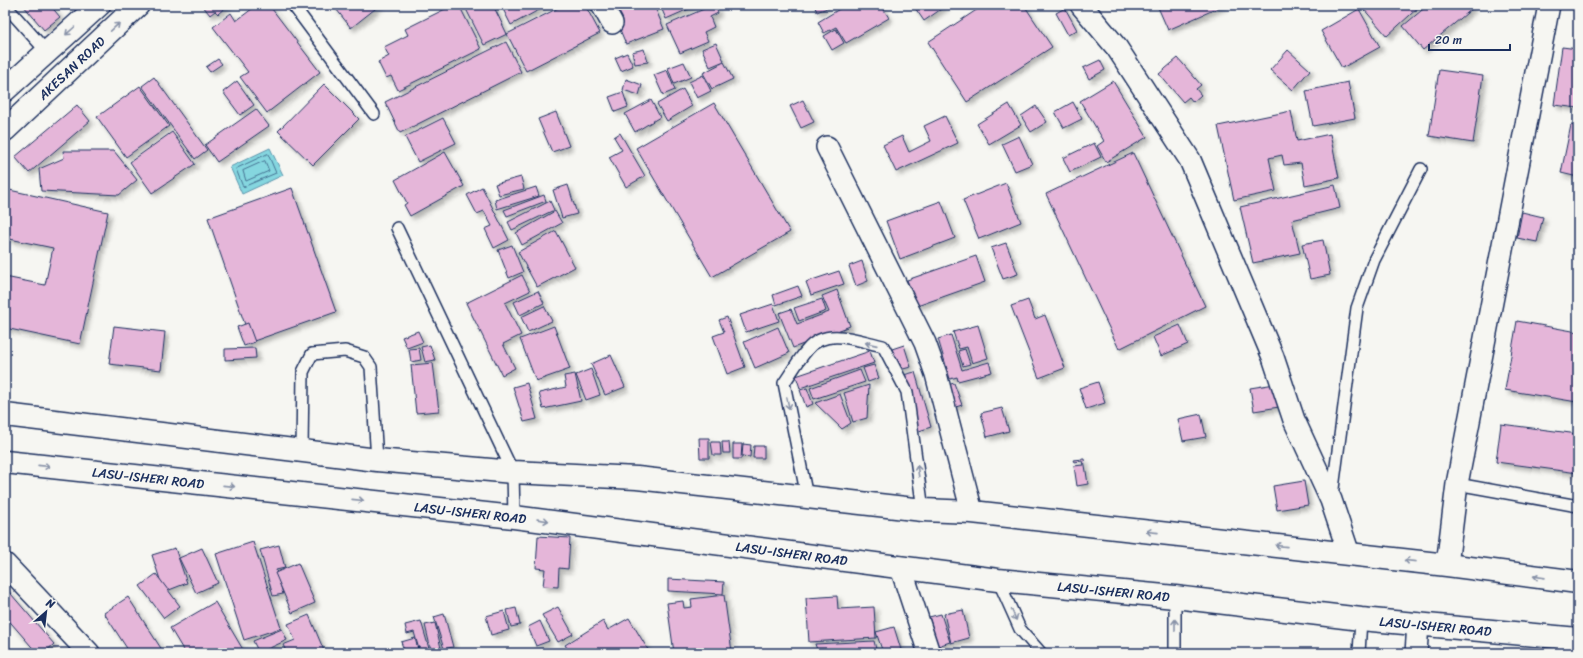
<svg xmlns="http://www.w3.org/2000/svg" width="1583" height="658" font-family="Sriracha,sans-serif">
<style>
.water{fill:#85d6df;stroke:#5b93ab}
.lines{fill:none;stroke-linecap:round;stroke-linejoin:round}
.shore{stroke:#457292;stroke-width:1}
.building{fill:#e5b6d9;stroke:#1b2f5e;filter:url(#shadow)}
.lane-casing{stroke:#1b2f5e;stroke-width:14}
.street-casing{stroke:#1b2f5e;stroke-width:24}
.secondary-casing{stroke:#1b2f5e;stroke-width:25}
.primary-casing{stroke:#1b2f5e;stroke-width:25}
.lane{stroke:#f6f6f2;stroke-width:11}
.street{stroke:#f6f6f2;stroke-width:21}
.secondary{stroke:#f6f6f2;stroke-width:22}
.primary{stroke:#f6f6f2;stroke-width:22}
.oneway{stroke:#8892a8}
.labels{text-anchor:middle;stroke-width:3;stroke-linejoin:round;paint-order:stroke}
.street-label{font-size:13px;fill:#1b2f5e;stroke:#f6f6f2}
</style>
<defs>
<filter id="shadow"><feDropShadow dx="3.5" dy="3.5" stdDeviation="2" flood-color="#0004"/></filter>
</defs>
<rect width="100%" height="100%" fill="#f6f6f2"/>
<filter id="ink" filterUnits="userSpaceOnUse"><feTurbulence type="fractalNoise" baseFrequency=".025" numOctaves="2"/><feDisplacementMap in="SourceGraphic" scale="8" xChannelSelector="R" yChannelSelector="G"/><feConvolveMatrix kernelMatrix="1 2 1 2 8 2 1 2 1" color-interpolation-filters="sRGB"/></filter>
<g filter="url(#ink)">
<!-- water -->
<path class="water" d="M270 148 283 175 242 194 230 167Z"/>
<g class="lines">
<!-- shore -->
<g class="shore">
<path d="M268 154 276 173 243 187 236 169Z"/>
<path d="M265 161 269 171 246 181 243 171Z"/>
</g>
</g>
<!-- building -->
<g class="building">
<path d="M23 5H50L60 17 44 30Z"/>
<path d="M202 5H228L218 14 215 11 210 15Z"/>
<path d="M257 5H269L320 72 267 113 240 77 248 72 213 27 231 13 236 21Z"/>
<path d="M333 5H380L351 28Z"/>
<path d="M453 5H459L481 49 398 90 391 76 386 78 378 62 389 56 384 47 408 35 405 29Z"/>
<path d="M464 5H493L507 34 484 45Z"/>
<path d="M501 5H548L511 25Z"/>
<path d="M564 5H585L600 33 526 71 507 34Z"/>
<path d="M627 5H654L664 29 626 44 612 11Z"/>
<path d="M660 5H692L693 7 666 19Z"/>
<path d="M713 5H715L718 13 710 17 714 27 704 32 708 41 680 53 667 25Z"/>
<path d="M814 5H826L827 8 817 12Z"/>
<path d="M846 5H881L889 18 846 43 836 27 824 33 818 22Z"/>
<path d="M913 5H947L924 21Z"/>
<path d="M984 5H1024L1052 47 967 102 928 42Z"/>
<path d="M1157 5H1225L1168 30Z"/>
<path d="M1364 5H1421L1387 36 1362 7Z"/>
<path d="M1428 5H1470L1473 8 1423 50 1403 26Z"/>
<path d="M1577 5H1578V36H1574Z"/>
<path d="M1065 8 1077 30 1068 35 1056 13Z"/>
<path d="M1359 9 1380 47 1342 68 1321 31Z"/>
<path d="M836 29 844 43 832 50 824 36Z"/>
<path d="M506 42 521 72 400 133 385 102Z"/>
<path d="M716 43 724 61 710 67 702 49Z"/>
<path d="M1562 47 1578 49V108L1554 105Z"/>
<path d="M644 49 648 62 635 64 632 52Z"/>
<path d="M1288 50 1310 70 1293 90 1270 70Z"/>
<path d="M627 53 633 66 621 71 615 58Z"/>
<path d="M1178 58 1201 85 1196 89 1201 95 1193 102 1189 97 1183 102 1159 74Z"/>
<path d="M218 59 222 64 210 72 206 67Z"/>
<path d="M1100 60 1105 70 1089 79 1083 68Z"/>
<path d="M684 62 691 77 674 84 668 68Z"/>
<path d="M724 62 733 79 712 89 703 73Z"/>
<path d="M667 70 675 90 663 95 654 75Z"/>
<path d="M1439 70 1483 76 1473 143 1429 136Z"/>
<path d="M703 75 711 91 697 98 689 82Z"/>
<path d="M154 77 207 150 195 159 142 86Z"/>
<path d="M626 79 642 85 639 95 623 90Z"/>
<path d="M237 81 254 105 240 115 223 92Z"/>
<path d="M1113 81 1147 137 1106 162 1097 146 1104 141 1080 101Z"/>
<path d="M1348 82 1355 118 1313 126 1306 91Z"/>
<path d="M324 84 359 119 313 165 278 131Z"/>
<path d="M140 86 169 126 126 157 97 117Z"/>
<path d="M683 89 692 106 667 121 657 104Z"/>
<path d="M623 92 628 107 615 112 609 97Z"/>
<path d="M651 100 660 117 635 132 625 114Z"/>
<path d="M803 100 814 122 801 128 790 106Z"/>
<path d="M1073 102 1082 119 1064 128 1055 112Z"/>
<path d="M714 103 790 232 712 277 636 148Z"/>
<path d="M1009 104 1021 125 989 144 977 124Z"/>
<path d="M77 105 90 121 29 173 15 157Z"/>
<path d="M1036 106 1047 122 1031 132 1021 116Z"/>
<path d="M256 109 269 126 217 162 205 145Z"/>
<path d="M1291 111 1297 141 1330 134 1339 178 1305 185 1301 163 1284 165 1282 155 1269 158 1276 191 1234 200 1218 126Z"/>
<path d="M556 112 569 146 552 152 538 119Z"/>
<path d="M945 116 958 143 896 172 883 145 902 136 909 152 931 141 924 126Z"/>
<path d="M443 118 456 143 418 162 405 137Z"/>
<path d="M1571 125 1578 126V177L1561 173Z"/>
<path d="M172 132 195 164 152 193 130 162Z"/>
<path d="M620 133 645 176 626 187 609 157 622 150 614 137Z"/>
<path d="M1019 136 1032 164 1015 171 1002 144Z"/>
<path d="M1094 143 1101 157 1070 172 1063 158Z"/>
<path d="M63 151H114L137 180 119 195 41 191 39 169 64 158Z"/>
<path d="M445 152 464 186 410 216 404 205 407 203 395 180Z"/>
<path d="M1133 153 1205 306 1119 349 1046 194Z"/>
<path d="M521 177 524 189 499 195 495 184Z"/>
<path d="M1006 183 1021 222 979 239 963 200Z"/>
<path d="M568 185 577 214 562 218 553 190Z"/>
<path d="M1335 185 1340 208 1292 220 1300 253 1253 263 1240 207Z"/>
<path d="M482 187 509 240 494 248 485 229 492 226 484 211 477 214 467 195Z"/>
<path d="M536 187 539 196 497 209 495 200Z"/>
<path d="M292 188 336 312 251 342 208 218Z"/>
<path d="M5 189 108 212 80 344 5 328V277L45 285 53 248 5 238Z"/>
<path d="M544 195 546 201 507 216 504 210Z"/>
<path d="M550 201 554 210 512 230 508 222Z"/>
<path d="M941 201 955 238 900 259 886 221Z"/>
<path d="M1576 201H1578V223L1573 222Z"/>
<path d="M555 211 562 223 522 245 516 233Z"/>
<path d="M1522 212 1543 217 1537 242 1517 238Z"/>
<path d="M556 231 575 267 537 287 518 252Z"/>
<path d="M1323 240 1330 275 1310 279 1302 244Z"/>
<path d="M1006 243 1018 274 1003 279 991 248Z"/>
<path d="M512 245 523 272 509 278 498 250Z"/>
<path d="M976 256 985 282 917 306 907 280Z"/>
<path d="M862 261 868 281 856 286 849 266Z"/>
<path d="M839 271 844 284 811 295 806 282Z"/>
<path d="M522 275 530 291 505 303 521 335 503 344 515 368 502 375 466 303Z"/>
<path d="M798 286 802 296 776 305 773 295Z"/>
<path d="M837 290 850 326 793 348 779 313 791 309 797 324 829 312 822 296Z"/>
<path d="M538 291 544 303 520 315 514 302Z"/>
<path d="M822 299 826 311 799 321 794 308Z"/>
<path d="M1028 300 1035 319 1045 315 1065 368 1039 378 1011 306Z"/>
<path d="M773 304 779 321 746 332 740 315Z"/>
<path d="M544 306 552 321 528 332 521 317Z"/>
<path d="M727 317 745 367 727 374 713 336 724 332 719 320Z"/>
<path d="M1517 321 1578 332 1577 402 1505 390Z"/>
<path d="M248 323 255 342 244 346 237 327Z"/>
<path d="M978 325 988 358 972 363 967 347 959 349 953 332Z"/>
<path d="M1180 325 1188 344 1161 356 1153 337Z"/>
<path d="M114 326 165 332 161 370 109 364Z"/>
<path d="M554 326 570 369 536 381 520 339Z"/>
<path d="M778 327 789 353 755 368 744 342Z"/>
<path d="M418 331 423 342 407 348 402 337Z"/>
<path d="M951 335 962 370 989 362 992 372 958 381 957 377 950 379 938 339Z"/>
<path d="M430 345 435 360 425 362 421 347Z"/>
<path d="M904 345 911 367 899 370 892 349Z"/>
<path d="M255 348 256 358 225 360V349Z"/>
<path d="M419 348 421 360 411 362 409 349Z"/>
<path d="M965 349 970 364 963 366 958 351Z"/>
<path d="M870 351 874 363 800 388 796 376Z"/>
<path d="M611 355 625 387 605 395 591 364Z"/>
<path d="M433 363 439 411 416 413 411 365Z"/>
<path d="M874 365 879 378 868 382 863 368Z"/>
<path d="M591 369 600 395 586 400 576 375Z"/>
<path d="M860 370 865 382 814 399 810 388Z"/>
<path d="M915 372 931 427 919 431 903 375Z"/>
<path d="M575 374 581 401 543 409 539 393 566 387 564 376Z"/>
<path d="M1098 382 1105 403 1086 409 1079 388Z"/>
<path d="M527 383 537 419 524 422 513 387Z"/>
<path d="M954 383 962 405 953 408 945 386Z"/>
<path d="M1275 384 1279 407 1254 411 1250 388Z"/>
<path d="M869 385 867 418 853 422 844 393Z"/>
<path d="M807 388 813 404 806 407 800 390Z"/>
<path d="M840 394 851 423 842 429 815 403Z"/>
<path d="M1002 408 1009 431 987 437 981 413Z"/>
<path d="M1201 414 1206 437 1183 441 1178 419Z"/>
<path d="M1501 424 1578 434V473L1496 462Z"/>
<path d="M699 438H709V458H700Z"/>
<path d="M711 442H720L721 455H713Z"/>
<path d="M722 442H729L730 453H723Z"/>
<path d="M733 444H742L741 459H733Z"/>
<path d="M743 444 751 445 750 457 742 456Z"/>
<path d="M754 446H764V458H753Z"/>
<path d="M1084 459 1088 484 1077 486 1074 466 1083 465 1082 461 1074 462 1073 460Z"/>
<path d="M1304 481 1308 505 1277 510 1273 486Z"/>
<path d="M538 536 570 538 568 569 559 568 558 587 543 586 545 569 536 568Z"/>
<path d="M253 542 281 628 244 640 216 554Z"/>
<path d="M279 545 285 568 276 570 283 594 273 596 260 550Z"/>
<path d="M175 548 187 583 164 592 152 555Z"/>
<path d="M202 548 218 583 196 593 179 558Z"/>
<path d="M298 563 315 603 292 613 275 573Z"/>
<path d="M156 574 180 606 164 618 140 586Z"/>
<path d="M668 579 724 582 723 594 668 591Z"/>
<path d="M5 587 54 644 44 653H37L5 616Z"/>
<path d="M724 595 732 652 674 653 667 603 683 601 684 608 692 607 691 599Z"/>
<path d="M837 596 838 609 874 607 876 638 809 642 806 598Z"/>
<path d="M128 597 164 653H130L104 613Z"/>
<path d="M215 602 245 653H185L170 628Z"/>
<path d="M558 607 573 634 558 642 542 615Z"/>
<path d="M516 608 520 625 511 627 507 610Z"/>
<path d="M963 610 969 638 951 643 944 614Z"/>
<path d="M504 611 509 630 491 635 486 616Z"/>
<path d="M444 614 453 647 444 649 434 617Z"/>
<path d="M941 614 950 642 938 646 929 617Z"/>
<path d="M309 615 325 653H287L283 645 295 640 288 624Z"/>
<path d="M629 618 650 653H570L565 645 603 621 608 630Z"/>
<path d="M421 621 430 652 425 653H420L414 632 407 634 405 625Z"/>
<path d="M540 621 549 641 536 646 528 627Z"/>
<path d="M435 623 441 648 431 650 425 625Z"/>
<path d="M894 627 902 653H883L876 632Z"/>
<path d="M282 629 287 640 259 653 253 641Z"/>
<path d="M415 638 419 653H405L401 642Z"/>
<path d="M874 641 877 653H818L815 644Z"/>
</g>
<g class="lines">
<defs>
<g id="lane">
<path d="M5 5 47 52"/>
<path d="M293 5 374 114"/>
<path d="M397 228 513 472 514 517"/>
<path d="M302 451 303 372 312 354 345 351 364 357 371 367 377 460"/>
<path d="M1457 484 1578 506"/>
<path d="M1332 496 1357 308 1374 260 1421 169"/>
<path d="M807 497 784 383C792 372 798 360 807 350 826 326 859 341 883 346L907 392 923 510"/>
<path d="M998 580 1020 629 1041 653"/>
<path d="M1175 653V597"/>
<path d="M1359 653 1361 619"/>
</g>
<g id="street">
<path d="M602 5 612 23"/>
<path d="M1081 5 1117 48 1190 160 1273 357 1294 420 1331 500 1349 554"/>
<path d="M827 147 925 343 936 374 972 512"/>
<path d="M5 564 89 653"/>
<path d="M1447 565 1457 484 1549 5"/>
<path d="M901 568 929 653"/>
<path d="M1416 653 1418 624"/>
</g>
<g id="secondary">
<path d="M5 90 99 5"/>
<path id="s1" d="M5 130 138 5"/>
</g>
<g id="primary">
<path d="M5 415 377 460 513 472 637 478 923 510 972 512 1447 565 1578 582"/>
<path id="s2" d="M5 462 514 517 998 580 1175 597 1361 619 1578 639"/>
</g>
</defs>
<!-- lane casing -->
<use href="#lane" class="lane-casing"/>
<!-- street casing -->
<use href="#street" class="street-casing"/>
<!-- secondary casing -->
<use href="#secondary" class="secondary-casing"/>
<!-- primary casing -->
<use href="#primary" class="primary-casing"/>
<!-- lane -->
<use href="#lane" class="lane"/>
<!-- street -->
<use href="#street" class="street"/>
<!-- secondary -->
<use href="#secondary" class="secondary"/>
<!-- primary -->
<use href="#primary" class="primary"/>
</g>
<!-- one-way arrows -->
<defs><path id="oneway-shaft" d="M-6 0H5M1.5-3L5.5 0L1.5 3" fill="none" stroke-width="1.6" stroke-linecap="round" stroke-linejoin="round"/></defs>
<g class="oneway">
<use href="#oneway-shaft" transform="translate(115 27) rotate(-43)"/>
<use href="#oneway-shaft" transform="translate(70 31) rotate(138)"/>
<use href="#oneway-shaft" transform="translate(871 344) rotate(-167)"/>
<use href="#oneway-shaft" transform="translate(788 403) rotate(78)"/>
<use href="#oneway-shaft" transform="translate(44 466) rotate(6)"/>
<use href="#oneway-shaft" transform="translate(918 471) rotate(-98)"/>
<use href="#oneway-shaft" transform="translate(229 486) rotate(6)"/>
<use href="#oneway-shaft" transform="translate(358 500) rotate(6)"/>
<use href="#oneway-shaft" transform="translate(543 520) rotate(8)"/>
<use href="#oneway-shaft" transform="translate(1152 532) rotate(-174)"/>
<use href="#oneway-shaft" transform="translate(1281 546) rotate(-174)"/>
<use href="#oneway-shaft" transform="translate(1410 561) rotate(-174)"/>
<use href="#oneway-shaft" transform="translate(1539 577) rotate(-172)"/>
<use href="#oneway-shaft" transform="translate(1014 615) rotate(66)"/>
<use href="#oneway-shaft" transform="translate(1175 625) rotate(-90)"/>
</g>
</g>
<g class="labels">
<!-- street labels -->
<g class="street-label">
<text dy="5" stroke="none"><textPath href="#s1" startOffset="91">AKESAN ROAD</textPath></text>
<text dy="5" stroke="none"><textPath href="#s2" startOffset="144">LASU-ISHERI ROAD</textPath></text>
<text dy="5" stroke="none"><textPath href="#s2" startOffset="468">LASU-ISHERI ROAD</textPath></text>
<text dy="5" stroke="none"><textPath href="#s2" startOffset="792">LASU-ISHERI ROAD</textPath></text>
<text dy="5" stroke="none"><textPath href="#s2" startOffset="1116">LASU-ISHERI ROAD</textPath></text>
<text dy="5" stroke="none"><textPath href="#s2" startOffset="1440">LASU-ISHERI ROAD</textPath></text>
</g>
</g>
<!-- margin -->
<rect width="1583" height="658" fill="none" stroke="#f6f6f2" stroke-width="20"/>
<rect x="10" y="10" width="1563" height="638" fill="none" stroke="#1b2f5e" stroke-width="1.5" filter="url(#ink)"/>
<!-- north arrow -->
<g transform="translate(46 612) rotate(28)" stroke="#f6f6f2" stroke-width="3" paint-order="stroke">
<path d="M0-3L7 15L0 10L-7 15Z" fill="#1b2f5e"/>
<text y="-6" font-size="11" font-weight="bold" text-anchor="middle" fill="#1b2f5e">N</text>
</g>
<!-- scale -->
<path d="M1429 44v6h81v-6" fill="none" stroke="#1b2f5e" stroke-width="2"/>
<text x="1435" y="44" font-size="12" fill="#1b2f5e" stroke="#f6f6f2" stroke-width="3" paint-order="stroke">20 m</text>
</svg>
